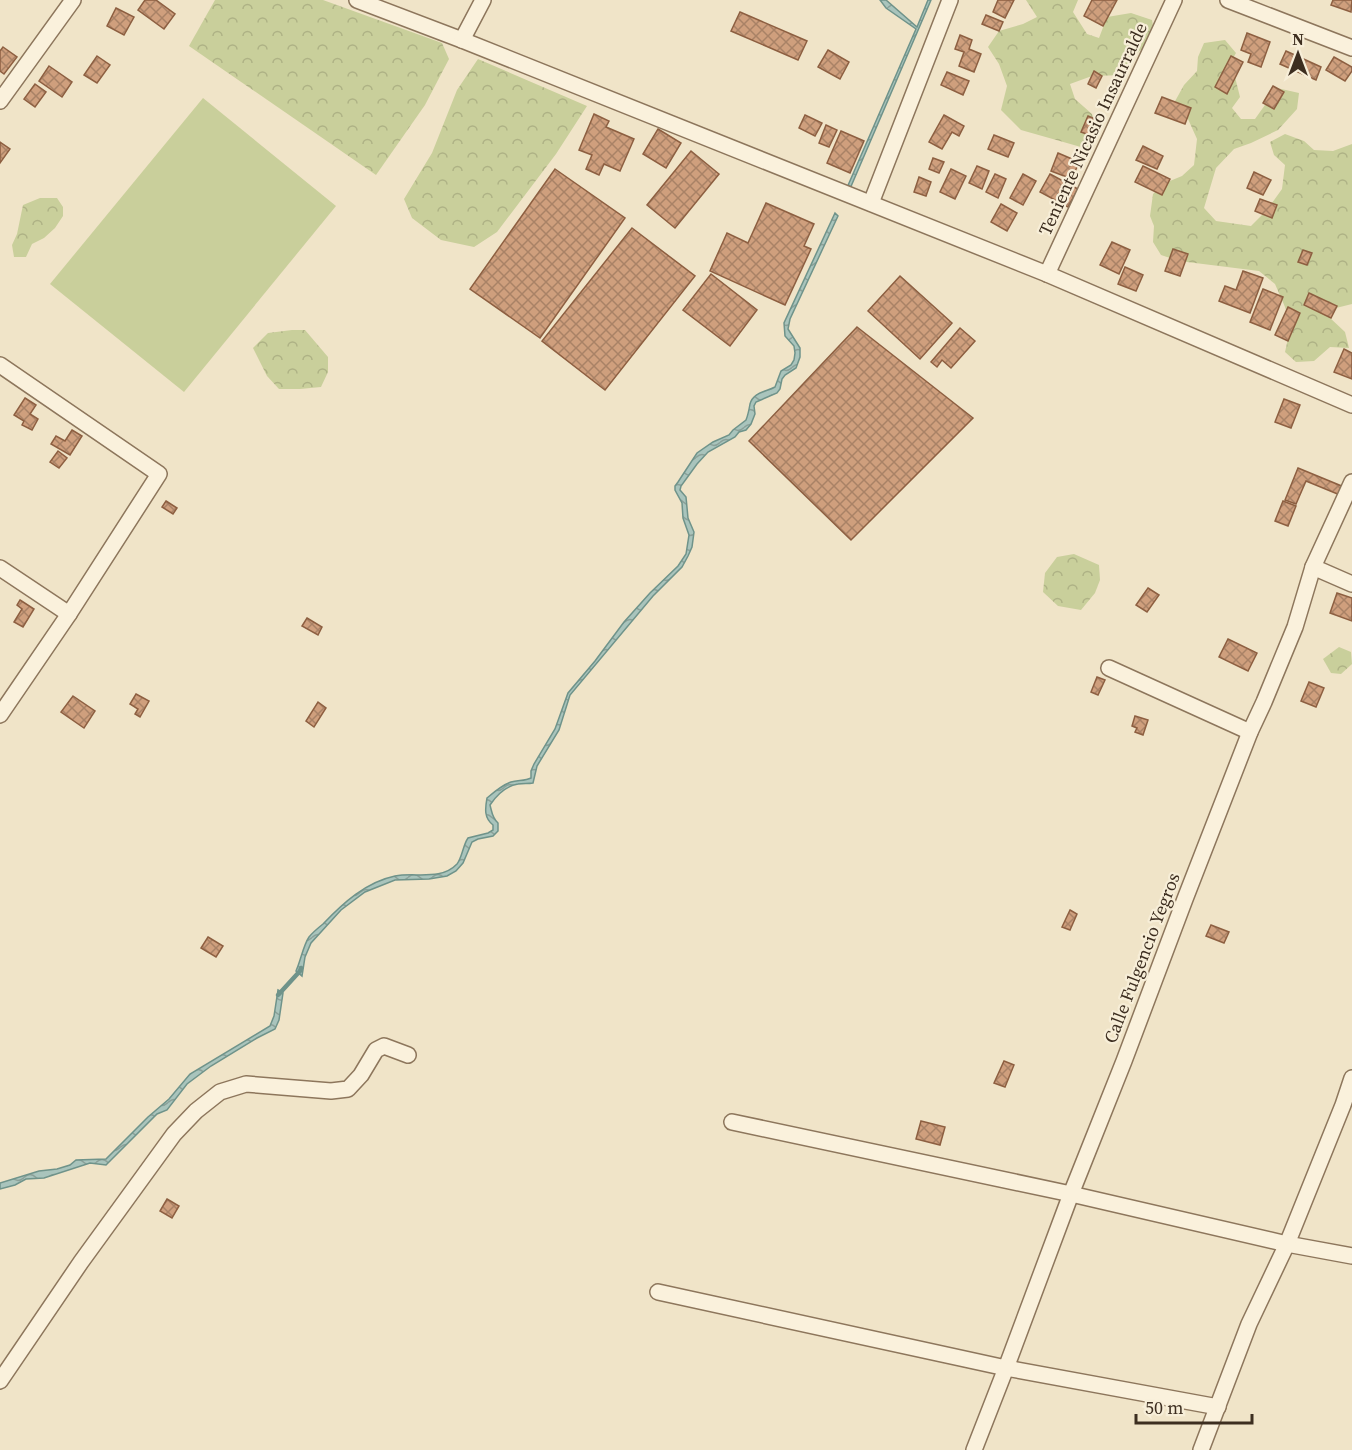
<svg xmlns="http://www.w3.org/2000/svg" width="1352" height="1450" font-family="'Source Serif 4',serif">
<style>
.forest{fill:url(#forest-crowns)}
.garden{fill:#c9cf9b}
.water{fill:url(#water-waves);stroke:#6f938a;stroke-width:1.5}
.lines{fill:none;stroke-linecap:round;stroke-linejoin:round}
.stream{stroke:#6f938a;stroke-width:4.5}
.building{fill:url(#building-cross-hatch);stroke:#8d5f41;stroke-width:1.5}
.street-casing{stroke:#8d765c;stroke-width:18}
.street{stroke:#faf1dc;stroke-width:15}
.labels{text-anchor:middle;stroke-width:4.5;stroke-linejoin:round;paint-order:stroke}
.street-label{font-size:18px;fill:#3d2e20;stroke:#f7eed8}
</style>
<defs>
<pattern id="forest-crowns" width="20" height="18" patternUnits="userSpaceOnUse" patternTransform="scale(1.5)"><rect width="20" height="18" fill="#c9cf9b"/><path d="M2 6a3 3 0 1 1 6 0M12 15a3 3 0 1 1 6 0" fill="none" stroke="#aeb285"/></pattern>
<pattern id="water-waves" width="16" height="10" patternUnits="userSpaceOnUse" patternTransform="scale(1.5)"><rect width="16" height="10" fill="#a9c4bc"/><path d="M0 5q4-4 8 0t8 0" fill="none" stroke="#8ba098"/></pattern>
<pattern id="building-cross-hatch" width="8" height="8" patternUnits="userSpaceOnUse" patternTransform="scale(1.5)"><rect width="8" height="8" fill="#cf9f7d"/><path d="M0 0l8 8M0 8l8-8" fill="none" stroke="#a98266"/></pattern>
</defs>
<rect width="100%" height="100%" fill="#f0e4c8"/>
<!-- forest -->
<g class="forest">
<path d="M215 0H323L442 43 449 59 425 105 376 175 189 46Z"/>
<path d="M1026 0H1078L1073 12 1087 34 1099 38 1107 17 1131 13 1152 20 1155 38 1136 54 1125 75 1092 76 1070 84 1075 99 1092 114 1098 137 1088 149 1021 130 1001 110 1007 86 999 64 988 47 999 31 1023 24 1037 17Z"/>
<path d="M1225 40 1236 53 1228 67 1235 77 1240 97 1232 108 1241 119H1255L1277 88 1299 93 1297 109 1278 130 1251 143 1234 149 1216 168 1204 208 1216 221 1251 226 1267 210 1282 189 1285 165 1274 155 1270 142 1285 134 1304 141 1314 150 1333 151 1352 144V304L1336 308 1328 316 1345 332 1349 348 1330 347 1314 361 1296 362 1285 352 1291 325 1285 307 1275 284 1259 271 1179 261 1161 255 1153 242 1154 226 1150 216 1153 194 1165 183 1182 176 1194 165 1197 139 1188 119 1174 103 1184 85 1197 71 1198 57 1204 43Z"/>
<path d="M478 59 587 106 556 154 497 232 474 247 441 240 412 218 404 199 432 153 457 90Z"/>
<path d="M40 198H57L63 207V216L55 228 44 238 32 244 26 257H14L12 245 17 234 23 205Z"/>
<path d="M292 330H305L328 357V372L321 387 300 389H279L267 376 253 348 268 333Z"/>
<path d="M1074 554 1099 565 1100 580 1095 593 1081 610 1058 606 1043 592 1045 573 1057 557Z"/>
<path d="M1339 647 1351 652 1352 664 1341 674 1331 673 1323 659Z"/>
</g>
<!-- garden -->
<path class="garden" d="M203 98 336 206 184 392 50 284Z"/>
<!-- water -->
<g class="water">
<path d="M880 0H886L917 27 928 0H931L849 191 846 190 916 29 886 8Z"/>
<path d="M835 213 838 216 790 319 788 329 800 348V357L796 368 785 375 782 379 780 389 777 393 756 402 754 406 755 414 751 424 746 430 739 432 735 437 708 452 697 464 681 486 680 490 686 497 688 518 694 532 692 547 688 556 682 567 653 596 570 695 559 730 537 766 533 783C528 784 523 783 518 784 506 786 496 796 490 805 492 812 492 818 498 823V831L493 836 478 839 472 842 463 863 456 871 447 876 429 879 395 880 365 892 341 910 311 943 305 957 302 976 296 971C301 960 303 946 309 937 313 932 318 928 323 924 343 903 366 882 395 876 415 872 441 881 457 864 462 858 463 845 468 838L488 833 493 830V825C484 818 485 809 487 798 494 792 502 785 511 782 518 780 525 781 531 778V771L534 764 555 729 568 693 595 661 624 622 650 593 678 566 686 554 689 535 683 518 682 503 675 490V486L678 482 697 453 713 442 729 435 733 430 746 420C748 415 749 410 750 404 753 392 766 392 775 387L781 371 791 365 794 360 795 353 794 346 785 336 784 323Z"/>
<path d="M278 990 283 993 279 1020 275 1029 257 1038 211 1066 187 1084 167 1110 157 1114 106 1165 90 1163 44 1178 26 1179 15 1185 0 1189V1183L39 1171 57 1169 70 1165 76 1160 106 1159 148 1117 169 1099 190 1074 270 1026 274 1016Z"/>
</g>
<g class="lines">
<!-- stream -->
<path class="stream" d="M278 995 279 994 300 971 301 968"/>
</g>
<!-- building -->
<g class="building">
<path d="M145 0H156L175 14 164 29 138 10Z"/>
<path d="M998 0H1014L1005 18 993 12Z"/>
<path d="M1092 0H1117L1103 26 1084 16Z"/>
<path d="M1333 0H1352L1351 12 1331 5Z"/>
<path d="M116 8 134 17 124 35 107 26Z"/>
<path d="M740 12 807 41 798 60 731 31Z"/>
<path d="M986 15 1003 22 999 31 982 24Z"/>
<path d="M1247 33 1270 42 1261 67 1248 62 1251 54 1241 50Z"/>
<path d="M960 35 972 40 969 49 981 54 974 72 959 66 964 52 955 49Z"/>
<path d="M3 47 17 57 4 74 0 71V51Z"/>
<path d="M828 50 849 62 840 79 818 67Z"/>
<path d="M1286 51 1321 67 1316 80 1280 64Z"/>
<path d="M97 56 110 65 97 83 84 75Z"/>
<path d="M1231 56 1243 62 1227 94 1215 87Z"/>
<path d="M1334 57 1352 67V71L1345 81 1326 70Z"/>
<path d="M49 66 72 82 62 97 39 81Z"/>
<path d="M1094 71 1102 76 1096 88 1088 84Z"/>
<path d="M947 72 969 81 963 95 941 85Z"/>
<path d="M35 84 46 92 35 107 24 99Z"/>
<path d="M1273 86 1284 92 1274 109 1263 103Z"/>
<path d="M1162 97 1191 108 1185 124 1155 113Z"/>
<path d="M594 114 609 121 606 127 634 139 620 171 604 164 599 175 586 169 592 155 579 150Z"/>
<path d="M805 115 822 123 815 136 799 128Z"/>
<path d="M944 115 964 126 959 136 952 132 942 149 929 142Z"/>
<path d="M1088 116 1102 122 1095 137 1081 132Z"/>
<path d="M826 125 837 130 829 147 819 143Z"/>
<path d="M658 129 681 143 666 168 643 154Z"/>
<path d="M841 131 864 141 850 173 827 163Z"/>
<path d="M994 135 1014 143 1008 157 988 149Z"/>
<path d="M0 142 10 149 0 163Z"/>
<path d="M1143 146 1163 156 1157 169 1136 160Z"/>
<path d="M691 151 719 174 675 228 647 205Z"/>
<path d="M1058 153 1079 162 1072 179 1051 171Z"/>
<path d="M933 158 944 162 939 173 929 169Z"/>
<path d="M977 166 989 171 982 189 969 183Z"/>
<path d="M1143 166 1170 179 1162 195 1135 182Z"/>
<path d="M555 169 625 218 540 338 470 289Z"/>
<path d="M951 169 966 176 955 199 940 192Z"/>
<path d="M1254 172 1271 180 1263 195 1247 188Z"/>
<path d="M995 174 1006 179 998 198 986 192Z"/>
<path d="M1023 174 1036 181 1023 205 1010 198Z"/>
<path d="M1050 174 1078 189 1068 207 1040 192Z"/>
<path d="M919 177 931 182 926 196 914 192Z"/>
<path d="M1260 199 1277 205 1272 218 1255 211Z"/>
<path d="M766 203 814 224 804 246 811 249 785 305 710 271 727 233 748 243Z"/>
<path d="M1001 204 1017 213 1007 231 991 222Z"/>
<path d="M632 228 695 276 605 390 542 341Z"/>
<path d="M1112 242 1130 250 1119 274 1100 265Z"/>
<path d="M1173 249 1188 254 1180 276 1165 271Z"/>
<path d="M1303 250 1312 253 1307 265 1298 262Z"/>
<path d="M1125 267 1143 275 1136 291 1118 284Z"/>
<path d="M1243 271 1263 278 1250 313 1219 301 1225 286 1236 290Z"/>
<path d="M711 274 757 310 730 346 683 310Z"/>
<path d="M900 276 952 323 920 359 868 311Z"/>
<path d="M1263 289 1283 297 1270 330 1250 322Z"/>
<path d="M1309 293 1337 306 1331 318 1304 305Z"/>
<path d="M1288 307 1300 313 1288 341 1275 335Z"/>
<path d="M857 327 973 418 851 540 749 441Z"/>
<path d="M960 328 975 341 951 368 942 360 937 367 931 362Z"/>
<path d="M1344 349 1352 353V379L1334 372Z"/>
<path d="M25 398 36 405 30 414 38 419 32 430 22 425 24 421 14 415Z"/>
<path d="M1284 399 1300 405 1291 428 1275 422Z"/>
<path d="M72 430 82 436 70 455 51 444 56 436 65 441Z"/>
<path d="M58 451 67 458 59 468 50 462Z"/>
<path d="M1298 468 1344 487 1340 495 1306 481 1296 504 1285 500Z"/>
<path d="M166 501 177 508 173 514 162 507Z"/>
<path d="M1283 501 1296 506 1288 526 1275 521Z"/>
<path d="M1148 588 1159 595 1147 612 1136 605Z"/>
<path d="M1337 593 1352 598V621L1330 613Z"/>
<path d="M20 600 34 609 23 627 14 622 22 609 17 605Z"/>
<path d="M307 618 322 627 318 635 302 626Z"/>
<path d="M1228 639 1257 653 1248 671 1219 657Z"/>
<path d="M1097 677 1105 680 1098 695 1091 692Z"/>
<path d="M1309 682 1324 688 1316 707 1301 701Z"/>
<path d="M136 694 149 701 140 717 135 714 138 709 130 704Z"/>
<path d="M73 696 95 711 84 728 61 712Z"/>
<path d="M318 702 326 708 314 727 306 721Z"/>
<path d="M1135 716 1148 720 1143 735 1135 732 1137 728 1132 726Z"/>
<path d="M1070 910 1077 914 1070 930 1062 927Z"/>
<path d="M1211 925 1229 932 1224 943 1206 936Z"/>
<path d="M208 937 223 946 216 957 201 948Z"/>
<path d="M1004 1061 1014 1065 1005 1087 994 1083Z"/>
<path d="M921 1121 945 1127 940 1145 916 1139Z"/>
<path d="M167 1199 179 1206 172 1218 160 1211Z"/>
</g>
<g class="lines">
<defs>
<g id="street">
<path d="M357 0 462 40 1047 274 1352 405"/>
<path d="M1228 0 1352 48"/>
<path d="M462 40 483 0"/>
<path d="M0 101 73 0"/>
<path d="M871 203 950 0"/>
<path d="M1047 274 1174 0"/>
<path d="M0 365 159 474 69 614 0 715"/>
<path d="M1313 567 1352 584"/>
<path d="M0 568 69 614"/>
<path d="M1109 668 1250 732"/>
<path d="M732 1122 1071 1194 1287 1244 1352 1256"/>
<path d="M658 1292 1006 1368 1218 1407"/>
<path d="M0 1381 81 1262 174 1134 196 1111 220 1092 246 1084 331 1091 348 1089 361 1075 376 1050 384 1046 408 1055"/>
<path d="M974 1450 1006 1368 1071 1194 1124 1061 1185 899 1250 732 1264 702 1295 627 1313 567 1352 482"/>
<path d="M1201 1450 1249 1324 1287 1244 1343 1105 1352 1078"/>
</g>
</defs>
<!-- street casing -->
<use href="#street" class="street-casing"/>
<!-- street -->
<use href="#street" class="street"/>
</g>
<g class="labels">
<!-- street labels -->
<g class="street-label">
<text transform="translate(1093 129) rotate(-65)" y="6">Teniente Nicasio Insaurralde</text>
<text transform="translate(1142 958) rotate(-69)" y="6">Calle Fulgencio Yegros</text>
</g>
</g>
<!-- north arrow -->
<g transform="translate(1298 54)" stroke="#f7eed8" stroke-width="4.5" paint-order="stroke">
<path d="M0-4.5L10 22L0 15L-10 22Z" fill="#3d2e20"/>
<text y="-9" font-size="16" font-weight="bold" text-anchor="middle" fill="#3d2e20">N</text>
</g>
<!-- scale -->
<path d="M1136 1414v9h116v-9" fill="none" stroke="#3d2e20" stroke-width="3"/>
<text x="1145" y="1414" font-size="18" fill="#3d2e20" stroke="#f7eed8" stroke-width="4.5" paint-order="stroke">50 m</text>
</svg>
